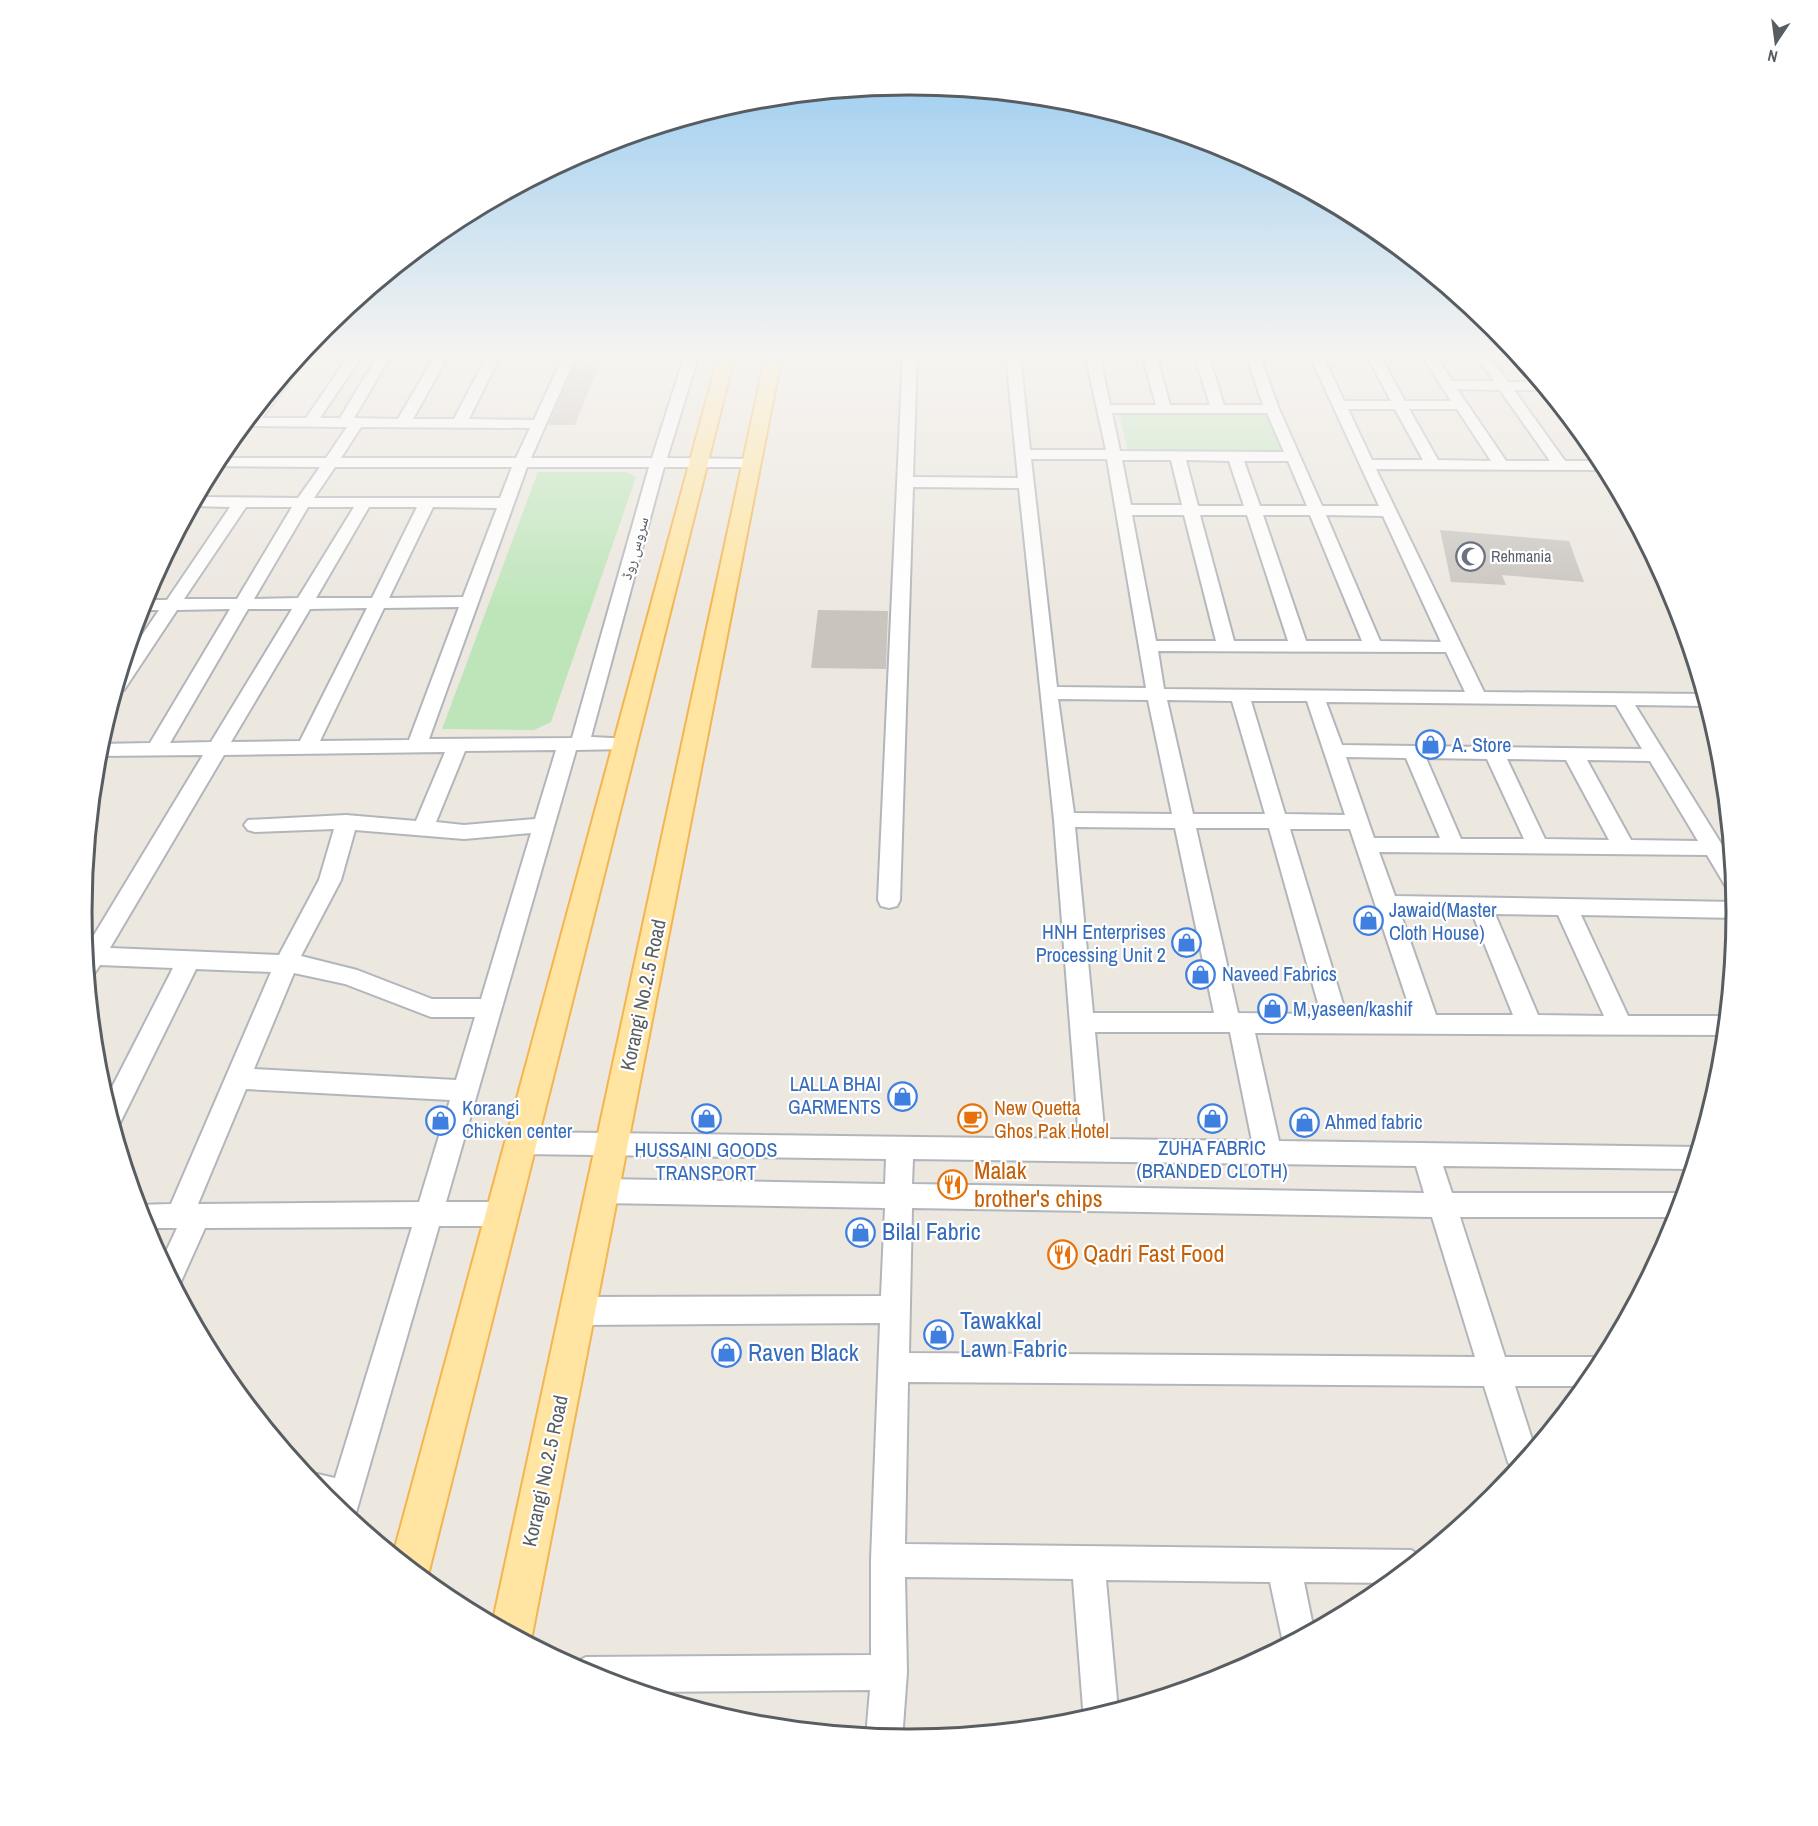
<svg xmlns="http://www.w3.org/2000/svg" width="1818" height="1826" font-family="'Archivo Narrow','Noto Naskh Arabic',sans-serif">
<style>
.green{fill:#bee5ba}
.building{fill:#c9c4be}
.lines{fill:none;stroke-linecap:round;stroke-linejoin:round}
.minor-casing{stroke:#b2b6bb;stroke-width:4}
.major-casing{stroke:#f4b450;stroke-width:4}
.minor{fill:#fff;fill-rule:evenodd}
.major{fill:#ffe5a1;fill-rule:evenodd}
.labels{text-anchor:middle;stroke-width:4.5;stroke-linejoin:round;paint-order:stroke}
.far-street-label{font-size:16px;fill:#585d61;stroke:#fff}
.far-worship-label{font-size:16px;fill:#5b616d;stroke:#fff;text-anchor:start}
.shop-label{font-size:20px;fill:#366cbe;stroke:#fff;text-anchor:start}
.street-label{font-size:20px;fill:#585d61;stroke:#fff}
.food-label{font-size:20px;fill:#c56008;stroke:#fff;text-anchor:start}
.near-food-label{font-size:24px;fill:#c56008;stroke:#fff;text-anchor:start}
.near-shop-label{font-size:24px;fill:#366cbe;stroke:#fff;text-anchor:start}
.rim{fill:none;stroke:#585d61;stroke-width:3}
</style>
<rect width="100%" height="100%" fill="#ece7df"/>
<!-- green -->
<g class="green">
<path d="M1119 413 1269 414 1285 453 1128 452Z"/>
<path d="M538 472H627L636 477 551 722 534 730 442 729Z"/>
</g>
<!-- building -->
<g class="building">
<path d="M579 354H603L575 425H548Z"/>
<path d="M1440 530 1569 541 1584 582 1502 575 1506 585 1451 582Z"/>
<path d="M818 610 888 611 886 669 811 668Z"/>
</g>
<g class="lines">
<defs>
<g id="minor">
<path d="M302 354H310L262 418H306L350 354H363L320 418H340L379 354H392L354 418 398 419 436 354H449L413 419H454L488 354H501L469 419 534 420 564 354H577L531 458H652L685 354H699L667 458 752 459 759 463 752 467H664L591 737 632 739 635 743 632 747 625 749 576 750 446 1202H503L513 1205 517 1214 513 1223 503 1226H439L353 1523 323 1498 307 1478 317 1474 335 1478 412 1227 205 1228 179 1286 175 1288 161 1262 177 1228H143L137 1205 171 1204 271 972 196 969 119 1125 113 1127 105 1101 173 968 100 965 94 974 87 976 85 950 203 755 97 756 99 744 150 743 230 609 177 610 124 690 115 691 124 662 159 610H140L143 600H167L230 507 192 506 197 497 298 498 320 467 214 466 218 458H326L347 427 243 426ZM361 427 530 428 516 458H341ZM335 467H512L500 498H314ZM527 467H649L572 738 429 739ZM246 507H292L237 599H184ZM308 507H354L298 598 254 599ZM369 507H417L372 598H316ZM433 507 497 508 463 597 389 598ZM459 607 409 740 320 741 384 608ZM367 608 300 741 231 742 310 609ZM248 609H292L211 742 170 743ZM556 750 535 819 464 825 436 822 465 751ZM445 752 416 821 346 815 248 820 244 825 248 830 255 832 334 829 319 880 279 955 110 948 224 755ZM355 830 464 839 531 833 481 999H432L357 970 301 956 341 880ZM294 973 345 984 431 1017H475L456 1080 254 1069ZM246 1089 450 1100 419 1202 198 1204Z"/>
<path d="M903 354H917L913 477 1018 478 1006 354H1020L1030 450H1106L1085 354H1099L1110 405H1156L1142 354H1156L1170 405H1210L1194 354H1208L1224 405H1263L1246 354H1259L1279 409 1322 506H1379L1309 354H1322L1344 401H1391L1366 354H1379L1405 401H1451L1421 354H1434L1452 381H1494L1475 354H1488L1508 382H1539L1545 390H1514L1565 461H1602L1607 470 1376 469 1484 692 1704 694 1706 706 1635 705 1732 861 1735 890 1726 887 1707 855 1379 852 1395 896 1736 902 1737 918 1581 915 1628 1016H1726L1725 1035 1255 1033 1279 1141 1696 1147 1699 1148 1692 1169 1443 1166 1452 1193H1681L1685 1194 1678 1217H1460L1505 1357H1598L1604 1360 1586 1386H1515L1535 1449 1515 1474 1508 1462 1484 1386 908 1382 905 1544 1411 1550 1423 1557 1391 1583 1304 1582 1314 1631 1284 1647 1270 1582 1106 1580 1118 1711 1084 1721 1073 1579 905 1577 907 1672 902 1740 866 1737 870 1690 639 1692 592 1678 572 1667 574 1663 586 1657 871 1655V1560L880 1323 578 1325 568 1321 563 1311 568 1301 578 1297 881 1296 885 1208 602 1203 592 1199 588 1191 592 1183 602 1179 885 1184 886 1159 521 1154 512 1151 508 1143 512 1135 521 1132 1079 1139 1054 820 1019 488 913 487 900 900 897 906 889 908 881 906 878 900ZM1457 389 1500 390 1550 461H1506ZM1348 409H1395L1423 460H1372ZM1409 409H1457L1491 461 1438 460ZM1112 413H1267L1284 452 1120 451ZM1031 459H1107L1146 688 1057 687ZM1122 460H1171L1182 505H1131ZM1186 460 1229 461 1244 506H1198ZM1244 461H1288L1307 506H1260ZM1132 515H1184L1216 641H1156ZM1200 515H1247L1288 641H1234ZM1263 515H1310L1362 641H1306ZM1326 515 1383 516 1441 642 1380 641ZM1158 651 1446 652 1465 692 1164 689ZM1058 699 1148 700 1172 814 1074 813ZM1167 700 1232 701 1265 814H1193ZM1251 701H1307L1345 815 1285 814ZM1326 702 1616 705 1642 749 1342 745ZM1346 757 1406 758 1440 838H1374ZM1426 758 1487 759 1524 839H1461ZM1507 759 1566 760 1609 840 1545 839ZM1587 760 1650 761 1698 841 1631 840ZM1075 827 1175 828 1214 1013H1093ZM1196 828H1269L1321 1014 1238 1013ZM1290 829H1350L1412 1015 1346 1014ZM1400 912 1472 913 1513 1015H1436ZM1495 914 1558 915 1604 1016 1538 1015ZM1095 1032H1230L1252 1141 1105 1139ZM913 1159 1416 1166 1424 1193 912 1184ZM912 1208 1432 1217 1475 1357 909 1353Z"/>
</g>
<g id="major">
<path d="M719 354H735L426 1583 393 1555Z"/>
<path d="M766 354H782L530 1645 492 1625Z"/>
</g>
</defs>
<!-- minor casing -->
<use href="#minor" class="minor-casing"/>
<!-- major casing -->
<use href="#major" class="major-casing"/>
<!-- minor -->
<use href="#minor" class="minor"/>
<!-- major -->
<use href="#major" class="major"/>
</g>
<!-- sky -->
<linearGradient id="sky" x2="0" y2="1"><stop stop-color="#89c5f1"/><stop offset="0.58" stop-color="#f6f4f1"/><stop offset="1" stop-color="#f6f4f1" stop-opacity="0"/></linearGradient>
<rect width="1818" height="610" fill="url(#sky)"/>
<!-- icons -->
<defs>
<symbol id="mosque-ring" viewBox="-11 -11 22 22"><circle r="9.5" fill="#fff" stroke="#6b7280" stroke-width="1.5"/><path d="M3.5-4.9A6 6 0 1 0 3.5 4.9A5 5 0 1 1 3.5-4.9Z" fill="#6b7280"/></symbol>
<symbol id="shop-ring" viewBox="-11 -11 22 22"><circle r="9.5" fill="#fff" stroke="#3f7fe0" stroke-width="1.5"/><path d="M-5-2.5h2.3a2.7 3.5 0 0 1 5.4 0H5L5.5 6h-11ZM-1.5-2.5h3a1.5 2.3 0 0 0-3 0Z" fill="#3f7fe0"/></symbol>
<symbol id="cafe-ring" viewBox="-11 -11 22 22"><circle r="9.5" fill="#fff" stroke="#e8710a" stroke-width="1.5"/><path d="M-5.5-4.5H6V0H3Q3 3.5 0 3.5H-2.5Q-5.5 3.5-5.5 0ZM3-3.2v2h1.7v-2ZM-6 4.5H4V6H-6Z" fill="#e8710a"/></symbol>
<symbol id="restaurant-ring" viewBox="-11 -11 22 22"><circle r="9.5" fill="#fff" stroke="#e8710a" stroke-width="1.5"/><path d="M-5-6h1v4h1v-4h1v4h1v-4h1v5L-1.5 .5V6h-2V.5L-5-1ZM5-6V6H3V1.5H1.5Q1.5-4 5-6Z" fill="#e8710a"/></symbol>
</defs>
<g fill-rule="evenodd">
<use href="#mosque-ring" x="1454" y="540" width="33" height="33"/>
<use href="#shop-ring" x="1414" y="728" width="33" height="33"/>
<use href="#shop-ring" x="1352" y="904" width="33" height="33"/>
<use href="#shop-ring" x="1170" y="926" width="33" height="33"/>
<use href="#shop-ring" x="1184" y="958" width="33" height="33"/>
<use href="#shop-ring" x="1256" y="992" width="33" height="33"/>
<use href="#shop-ring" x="886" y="1080" width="33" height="33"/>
<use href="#shop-ring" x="1196" y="1102" width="33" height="33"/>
<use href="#shop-ring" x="690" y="1102" width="33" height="33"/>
<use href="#cafe-ring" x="956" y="1102" width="33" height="33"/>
<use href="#shop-ring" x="424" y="1104" width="33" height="33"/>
<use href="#shop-ring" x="1288" y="1106" width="33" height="33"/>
<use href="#restaurant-ring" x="936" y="1168" width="33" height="33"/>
<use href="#shop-ring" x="844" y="1216" width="33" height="33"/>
<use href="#restaurant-ring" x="1046" y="1238" width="33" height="33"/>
<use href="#shop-ring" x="922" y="1318" width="33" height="33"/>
<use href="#shop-ring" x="710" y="1336" width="33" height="33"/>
</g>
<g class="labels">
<!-- far-street labels -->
<g class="far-street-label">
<text transform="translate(634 548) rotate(-74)" y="6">سروس روڈ</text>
</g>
<!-- far-worship labels -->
<g class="far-worship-label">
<text x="1491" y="562">Rehmania</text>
</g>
<!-- shop labels -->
<g class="shop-label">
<text x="1452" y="752">A. Store</text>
<text x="1389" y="917">Jawaid(Master<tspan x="1389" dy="23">Cloth House)</tspan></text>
<text x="1166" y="939" text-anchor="end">HNH Enterprises<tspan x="1166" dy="23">Processing Unit 2</tspan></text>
<text x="1222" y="981">Naveed Fabrics</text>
<text x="1293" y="1016">M,yaseen/kashif</text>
<text x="881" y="1091" text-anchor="end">LALLA BHAI<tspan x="881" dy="23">GARMENTS</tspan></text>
<text x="462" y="1115">Korangi<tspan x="462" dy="23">Chicken center</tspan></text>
<text x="1325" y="1129">Ahmed fabric</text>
<text x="1212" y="1155" text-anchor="middle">ZUHA FABRIC<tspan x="1212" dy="23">(BRANDED CLOTH)</tspan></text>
<text x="706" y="1157" text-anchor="middle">HUSSAINI GOODS<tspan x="706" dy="23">TRANSPORT</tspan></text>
</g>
<!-- street labels -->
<g class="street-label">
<text transform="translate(643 995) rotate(-78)" y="7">Korangi No.2.5 Road</text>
<text transform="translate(545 1471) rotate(-78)" y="7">Korangi No.2.5 Road</text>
</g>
<!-- food labels -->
<g class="food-label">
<text x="994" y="1115">New Quetta<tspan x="994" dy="23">Ghos Pak Hotel</tspan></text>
</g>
<!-- near-food labels -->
<g class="near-food-label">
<text x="974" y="1179">Malak<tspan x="974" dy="28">brother's chips</tspan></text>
<text x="1083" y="1262">Qadri Fast Food</text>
</g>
<!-- near-shop labels -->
<g class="near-shop-label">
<text x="882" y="1240">Bilal Fabric</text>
<text x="960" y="1329">Tawakkal<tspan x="960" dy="28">Lawn Fabric</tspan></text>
<text x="748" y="1361">Raven Black</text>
</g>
</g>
<!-- crop -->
<path d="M0 0H1818V1826H0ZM92 912a817 817 0 1 1 1634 0a817 817 0 1 1-1634 0Z" fill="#fff" fill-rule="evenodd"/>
<path class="rim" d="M92 912a817 817 0 1 1 1634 0a817 817 0 1 1-1634 0Z"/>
<!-- north arrow -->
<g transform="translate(1776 42) rotate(193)" stroke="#ffffff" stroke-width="4.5" paint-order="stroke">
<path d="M0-4.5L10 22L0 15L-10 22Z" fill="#585d61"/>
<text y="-9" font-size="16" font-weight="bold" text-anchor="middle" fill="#585d61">N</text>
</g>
</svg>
